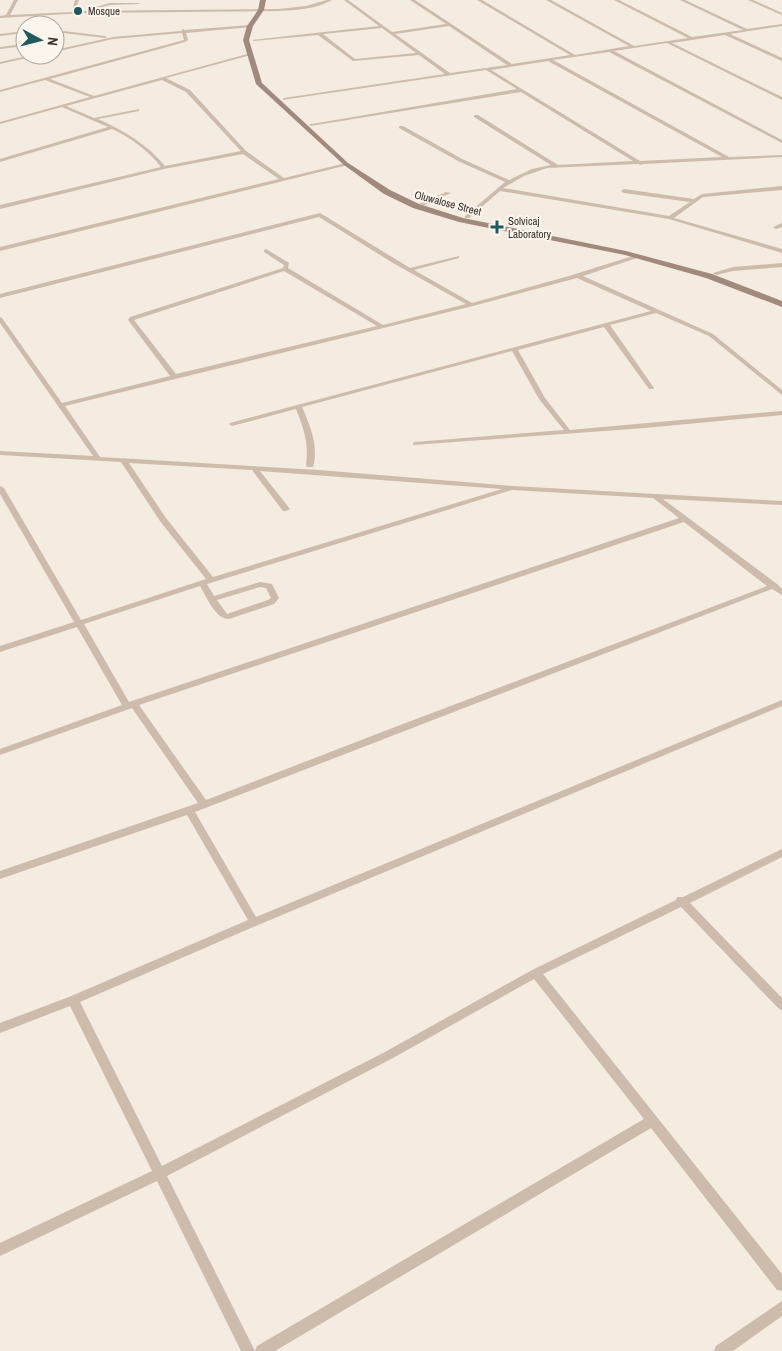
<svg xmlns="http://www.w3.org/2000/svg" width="782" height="1351" font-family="'Archivo Narrow',sans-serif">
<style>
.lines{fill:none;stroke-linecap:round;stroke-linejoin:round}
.street{fill:#cdbbac;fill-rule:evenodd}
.secondary{fill:#a18a7d;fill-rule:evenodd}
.poi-dot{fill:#1f5a5e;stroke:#fbf5ee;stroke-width:2}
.labels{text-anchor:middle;stroke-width:4;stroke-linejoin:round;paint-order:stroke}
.far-poi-label{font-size:11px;fill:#3b302b;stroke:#fbf5ee;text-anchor:start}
.far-street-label{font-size:11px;fill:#3b302b;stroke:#fbf5ee}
</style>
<rect width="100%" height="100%" fill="#f4ebe1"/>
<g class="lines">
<!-- street -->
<g class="street">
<path d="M14 0H18L10 15 72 12 75 0H79L75 11 279 9 306 6 327 0H332C316 9 297 10 279 11L84 13 0 18V16L6 15Z"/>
<path d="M344 0H348L392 32 446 24 410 0H415L512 64 570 55 477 0H482L575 55 629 46 546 0H551L634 46 688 38 614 0H619L692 37 743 30 680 0H685L747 29 782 24V26L730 34 782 58V61L725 35 672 43 782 97V100L667 43 614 51 782 140V143L609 52 553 60 729 157 782 155V157L643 164 641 165 638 164 547 168 524 176 503 188 669 216 690 202 624 193 621 191 624 189 694 199 702 194 782 186V190L703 197 674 218 782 249V253L669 219 500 191 469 218H465V216L505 182 458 161 399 128V126H403L462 159 509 180 532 169 551 165 474 117V115H478L558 165 633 161 521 92 310 126V124H312L517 89 486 70 282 100 284 98 445 74 419 55 353 61 318 35 254 41 252 40 379 26ZM449 26 507 65 450 73 395 34ZM382 28 416 53 355 59 323 34ZM548 61 722 157 640 161 491 70Z"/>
<path d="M748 0H753L782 13V15Z"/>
<path d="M110 3H138L140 4 110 5 94 9 92 8Z"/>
<path d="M250 25 251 27 186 33 188 40 185 42 50 79 94 96 251 53V55L166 78 190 90 246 151 284 178 346 163H348V165L0 251V247L279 179 243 154 164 169 0 209V205L161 167C148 150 131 138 112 129L0 162V159L108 127 62 107 0 124V122L90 97 45 80 0 92V90L184 40 182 33 113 39 55 52V50L113 37 181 31 183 29 185 30ZM162 80 186 92 241 151 165 166C147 144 124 131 98 119L139 111V109L94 118 66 106Z"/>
<path d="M55 30 105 36 107 37 105 38 55 32Z"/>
<path d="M25 31V33L0 36V34Z"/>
<path d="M24 44 25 46 0 49V47Z"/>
<path d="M32 55H40L0 64V62Z"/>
<path d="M446 192 451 193 424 205 419 204Z"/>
<path d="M320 213 410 268 459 256V258L414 270 472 303 569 276 636 255H640V257L583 276 713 334 782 390V395L709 336 656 313 610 325 654 388 653 389H649L604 327 518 350 545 398 570 430 782 411V415L645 428 413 445V443L415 442 564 430 539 399 512 351 302 407C310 425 319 447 313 467H307L306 465C309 445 304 428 296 409L232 426 229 424 230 423 651 311 577 278 473 306 65 406 100 457 319 470 512 486 782 501V505L663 499 777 584 782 589V595L772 589 195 812 256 917 782 700V706L258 925 80 1002 162 1166 385 1052 532 970 676 900 677 897H683L782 849V857L690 903 782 998V1010L778 1008 681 907 543 974 782 1274V1291L777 1290 651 1128 275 1351H255L257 1346 644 1119 534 979 393 1058 167 1176 255 1351H241L157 1181 0 1256V1243L152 1171 70 1006 0 1033V1023L69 997 248 920 187 815 0 879V871L198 803 132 708 0 755V749L122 705 77 627 0 652V646L74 622 0 494V486L4 488 81 620 206 579 160 521 121 462 0 455V451L93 456 0 323V317L2 318 62 403 170 376 128 320 130 317 283 268 284 265 264 252V250L266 249 289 263 288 268 383 325 466 304 393 263 319 217 0 298V294ZM284 271 377 326 176 374 134 320ZM129 463 252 470 283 511H286L290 509 260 471 502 489 213 577 166 518ZM512 490 653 498 679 518 129 702 84 624 200 586C206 596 216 620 229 619L274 604 279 598 272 584 260 582 214 596 207 584ZM684 522 767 586 395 727 206 800 139 705ZM260 587 266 588 271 598 268 600 227 614 217 600Z"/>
<path d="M782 223V227L776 229 773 227Z"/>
<path d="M782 263V267L733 271 716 275 713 273 733 267Z"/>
<path d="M782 1301V1316L733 1351H714L716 1346Z"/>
</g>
<!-- secondary -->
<path class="secondary" d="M260 0H266L264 10 253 26 249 40 262 83 348 163 390 190 419 204 463 218 626 251 712 274 782 301V307L706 278 625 255 459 222 413 208 384 194 344 165 256 84 243 40 247 26 258 10Z"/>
</g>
<!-- markers -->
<g class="poi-dot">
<circle cx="78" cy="11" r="5"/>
<path d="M494.5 219.5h5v5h5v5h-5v5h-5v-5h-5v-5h5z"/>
</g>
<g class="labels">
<!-- far-poi labels -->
<g class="far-poi-label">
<text x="88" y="15">Mosque</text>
<text x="508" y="225">Solvicaj<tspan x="508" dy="13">Laboratory</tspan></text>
</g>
<!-- far-street labels -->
<g class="far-street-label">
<text transform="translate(448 203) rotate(15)" y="4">Oluwalose Street</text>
</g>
</g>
<!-- north arrow -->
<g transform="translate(40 40) rotate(97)"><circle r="24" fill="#fbf5ee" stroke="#aea6a0"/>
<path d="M0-4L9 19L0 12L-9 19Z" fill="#1f5a5e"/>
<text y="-8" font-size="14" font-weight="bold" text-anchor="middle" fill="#3b302b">N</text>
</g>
</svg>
